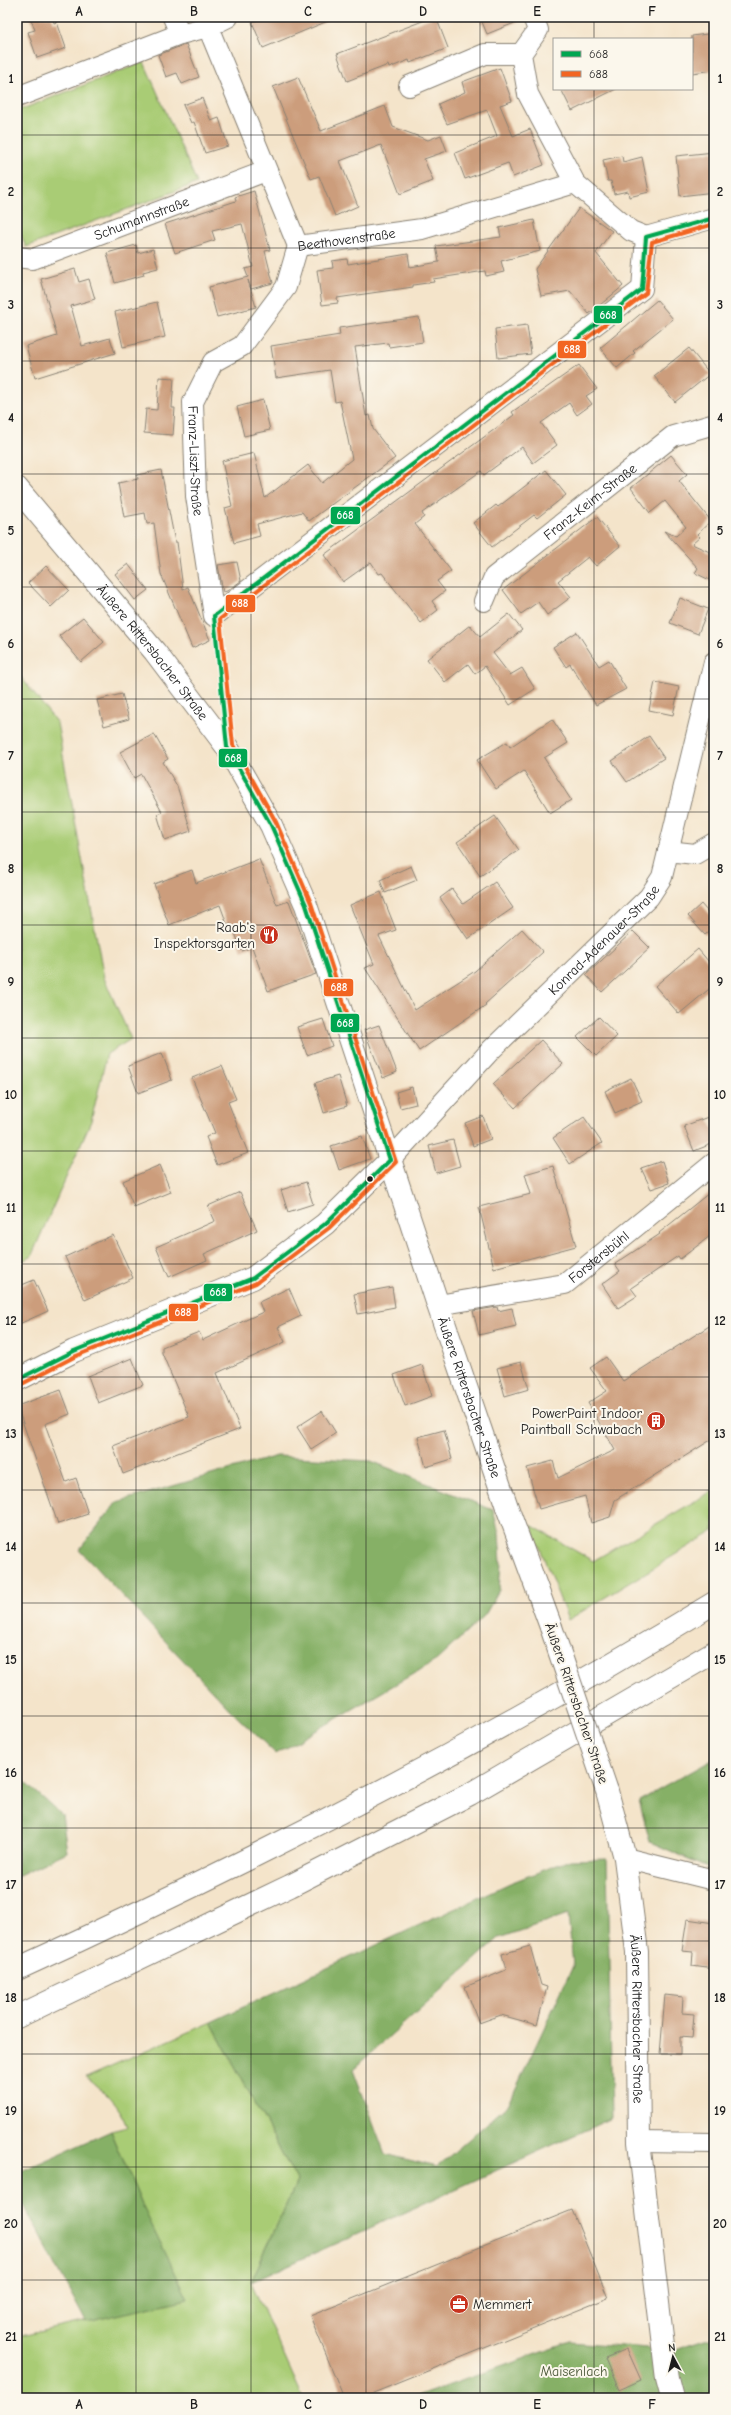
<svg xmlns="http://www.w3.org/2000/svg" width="731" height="2415" font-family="'Comic Neue',sans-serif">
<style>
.green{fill:#a9cc75;stroke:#627448}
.forest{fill:#86b066;stroke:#516641;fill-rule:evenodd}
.building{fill:#cc9d7b}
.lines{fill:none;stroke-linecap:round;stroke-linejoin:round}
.street-casing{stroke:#888073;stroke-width:22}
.secondary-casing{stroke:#888073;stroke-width:24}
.highway-casing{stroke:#888073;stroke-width:24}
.street{stroke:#fff;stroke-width:20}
.secondary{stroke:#fff;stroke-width:22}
.highway{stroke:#fff;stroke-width:22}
.secondary-bridge-casing{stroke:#888073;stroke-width:24;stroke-linecap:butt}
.secondary-bridge{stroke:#fff;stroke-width:22}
.bus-1-casing{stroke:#fbf7ec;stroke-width:7}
.bus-2-casing{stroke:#fbf7ec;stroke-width:7}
.bus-1{stroke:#00a651;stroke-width:4}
.bus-2{stroke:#f26522;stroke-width:4}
.grid{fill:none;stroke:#1c1c1c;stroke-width:1;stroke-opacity:0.55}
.bus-dot{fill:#1c1c1c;stroke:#fbf7ec;stroke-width:1.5}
.labels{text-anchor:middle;stroke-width:4;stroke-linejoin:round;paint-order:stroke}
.street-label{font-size:14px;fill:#1c1c1c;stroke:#fbf7ec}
.poi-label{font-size:14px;fill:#1c1c1c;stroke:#fbf7ec;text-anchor:end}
.park-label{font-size:14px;fill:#4d5a3b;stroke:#fbf7ec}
.line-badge{stroke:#fbf7ec;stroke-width:1.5}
.badge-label{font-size:11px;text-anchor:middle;font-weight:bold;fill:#fff}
.neatline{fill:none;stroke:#1c1c1c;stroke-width:1.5}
.grid-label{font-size:13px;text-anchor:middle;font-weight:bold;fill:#1c1c1c}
</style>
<rect width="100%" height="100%" fill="#fbf7ec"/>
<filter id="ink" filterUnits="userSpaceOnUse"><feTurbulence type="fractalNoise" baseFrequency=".025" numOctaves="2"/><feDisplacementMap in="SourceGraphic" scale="8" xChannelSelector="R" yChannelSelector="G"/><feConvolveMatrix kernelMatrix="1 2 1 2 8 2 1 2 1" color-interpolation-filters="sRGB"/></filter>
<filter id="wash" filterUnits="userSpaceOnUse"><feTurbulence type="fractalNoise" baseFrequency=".012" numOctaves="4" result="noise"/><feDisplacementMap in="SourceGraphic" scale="16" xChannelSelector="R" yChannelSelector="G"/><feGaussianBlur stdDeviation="0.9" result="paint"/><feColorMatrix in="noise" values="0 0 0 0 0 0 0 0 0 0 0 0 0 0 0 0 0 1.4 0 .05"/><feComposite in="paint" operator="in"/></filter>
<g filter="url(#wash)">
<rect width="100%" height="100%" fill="#f4e4ca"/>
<!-- green -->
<g class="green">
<path d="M144 62 197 183 26 247 17 225V111Z"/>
<path d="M17 672 57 723 104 978 131 1039 107 1054 91 1121 31 1257 17 1263Z"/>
<path d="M714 1490V1531L568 1620 531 1525 593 1561Z"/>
<path d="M211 2022 297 2181 251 2282 303 2398H17V2337L156 2305 142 2205 111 2131 127 2127C119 2105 104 2092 86 2077Z"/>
</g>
<!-- forest -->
<g class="forest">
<path d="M277 1456 371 1461 493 1510 499 1533 501 1563 499 1590 485 1615 437 1660 276 1754 233 1713 79 1550 117 1502Z"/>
<path d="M714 1759V1870L650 1842 639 1801Z"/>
<path d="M24 1781 62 1815 67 1852 17 1876V1784Z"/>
<path d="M607 1859 612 2118 251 2282 297 2181 211 2022 510 1883 570 1860ZM568 1914 573 1966 508 2105 437 2167 385 2154 353 2069 499 1938Z"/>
<path d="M111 2131 142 2205 188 2299 86 2322 17 2192V2173Z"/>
<path d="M714 2337V2398H413L571 2342 674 2350Z"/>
</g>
<g id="blocks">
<!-- building -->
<g class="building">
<path d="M30 17H52L54 23 57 22 66 48 37 58 28 32 35 30Z"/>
<path d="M265 17H335V18L263 48 252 22Z"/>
<path d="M433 17H436L448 48 410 63 409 60 389 68 388 65 347 81 337 54Z"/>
<path d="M480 17H522V20L487 34Z"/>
<path d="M714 33V70L692 73V36Z"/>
<path d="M186 44 199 77 182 84 177 73 166 77 158 55Z"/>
<path d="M500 68 512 101 500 105 513 136 530 129 544 165 513 177 508 163 465 179 455 153 497 136 487 110 447 124 438 104 465 92 462 82Z"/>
<path d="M298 77 321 131 385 106 393 127 428 140 441 135 447 151 424 159 433 181 400 194 381 145 340 161 358 206 335 216 319 176 311 179 273 87Z"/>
<path d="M561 89H616L572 111Z"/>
<path d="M202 98 211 121 219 118 228 146 205 153 194 122 191 123 183 105Z"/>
<path d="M714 152V192L680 196 676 156Z"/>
<path d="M622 156 623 162 642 157 649 192 629 197 628 191 614 194 611 181H608L603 160Z"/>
<path d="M254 191 270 250 265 251 273 283 251 289 248 280 256 307 217 317 209 287 248 277 245 269 253 267 242 224 212 231 215 240 175 253 165 224 236 201 235 197Z"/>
<path d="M579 208 612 231 596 253 623 286 589 314 570 291 541 296 535 269Z"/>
<path d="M534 220 540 251 501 261 504 272 486 276 485 271 433 279 434 282 413 285V287L337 298 338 303 322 305 317 270 333 268 332 261 347 259 348 264 408 254 410 267 439 262 436 246 501 237 499 228Z"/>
<path d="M136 245 138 253 153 249 158 268 143 272 144 275 115 283 107 253Z"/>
<path d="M75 269 79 282 89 279 95 299 71 306 82 346 110 338 115 353 35 378 26 346 57 336 41 279Z"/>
<path d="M657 300 673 319 633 351 635 353 617 368 600 348Z"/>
<path d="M157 302 165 337 123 347 115 312Z"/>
<path d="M419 317 423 342 389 347 388 343 355 347 366 416 370 415 373 429 395 458 309 521 302 512 257 524 260 536 234 543 225 508 232 506 222 461 254 453 265 498 308 465 322 483 352 459 340 401 335 402 330 370 276 378 271 346 340 335 339 328Z"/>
<path d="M527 325 531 354 498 358 495 329Z"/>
<path d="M689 348 710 374 675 402 654 376Z"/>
<path d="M579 365 597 389 586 396 592 404 577 415 569 403 541 423 557 445 533 463 522 447 484 475 481 471 422 513 424 517 415 524 451 571 437 581 445 591 432 601 438 610 421 623 382 573 379 574 371 562 343 582 324 555 514 415 512 412Z"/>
<path d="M159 377 174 378 172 408H175L173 435 144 433 146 409 157 410Z"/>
<path d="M263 400 270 430 244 436 237 407Z"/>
<path d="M671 455 687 474 679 481 711 521 697 534 700 537 692 544 714 554V582L695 573 698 568 664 531 676 536 686 527 665 501 650 513 631 488Z"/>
<path d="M161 470 175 542H177L183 589 188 587 210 640 192 648 161 574 154 523 147 524 145 513 124 517 118 483 138 479 137 475Z"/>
<path d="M546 470 566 495 537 518 534 515 492 547 473 523 496 505 498 507Z"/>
<path d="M597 517 620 546 596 566 588 557 558 581 571 597 547 615 538 602 521 614 503 590Z"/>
<path d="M237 562 241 581 227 591 223 592 218 565Z"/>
<path d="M128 564 148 590 135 600 115 574Z"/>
<path d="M46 566 69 590 51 607 28 583Z"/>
<path d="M680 598 708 609 698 634 670 623Z"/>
<path d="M509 614 522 630 493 653 510 675 522 668 535 689 510 705 485 666 475 674 468 664 445 682 427 659 470 625 480 637Z"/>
<path d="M83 617 104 642 81 662 59 636Z"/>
<path d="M577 632 599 666 609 660 626 689 596 705 570 664 566 667 553 647Z"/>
<path d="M655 682 679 687 673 715 649 710Z"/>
<path d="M122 694 129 719 104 726 97 700Z"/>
<path d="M552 719 568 743 544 758 571 800 550 813 524 771 496 789 477 760 507 742 510 747Z"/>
<path d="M154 734 168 759 163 762 177 786 191 831 165 840 157 814 162 812 141 774 134 778 120 752Z"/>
<path d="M649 736 664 758 627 782 612 761Z"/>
<path d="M495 816 519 850 480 876 457 842Z"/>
<path d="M259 859 277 905 289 901 316 974 268 991 252 947 242 951 231 923 227 924 220 905 169 925 154 884 192 870 196 883Z"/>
<path d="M411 866 417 880 385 893 380 880Z"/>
<path d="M495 882 513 908 468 939 440 898 452 889 463 904Z"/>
<path d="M381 892 396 930 379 936 415 1010 475 971 522 929 543 952 485 1004 486 1005 419 1051 365 968 374 964 350 905Z"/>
<path d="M701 904 714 919V927L705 935 688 916Z"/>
<path d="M633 931 650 948 602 992 586 975Z"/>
<path d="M698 949 714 968V985L679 1014 655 986Z"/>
<path d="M599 1017 617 1036 596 1056 577 1037Z"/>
<path d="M323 1019 332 1046 307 1055 297 1027Z"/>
<path d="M379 1025 397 1072 383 1078 364 1030Z"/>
<path d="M541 1040 563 1064 515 1108 493 1084Z"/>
<path d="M162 1053 172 1080 138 1093 128 1066Z"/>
<path d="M222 1066 236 1099 228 1102 248 1153 217 1165 206 1137 215 1133 192 1078Z"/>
<path d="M338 1076 347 1106 324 1113 315 1083Z"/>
<path d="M631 1078 642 1101 615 1113 605 1091Z"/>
<path d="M412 1087 416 1104 400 1108 396 1092Z"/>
<path d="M483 1116 491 1139 473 1146 465 1123Z"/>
<path d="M584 1117 602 1143 570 1164 553 1138Z"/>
<path d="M708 1117 714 1132V1143L694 1151 684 1126Z"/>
<path d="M362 1136 370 1159 339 1170 331 1146Z"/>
<path d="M453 1140 460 1166 436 1173 429 1146Z"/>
<path d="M662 1161 669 1183 651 1189 641 1168Z"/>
<path d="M160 1165 171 1192 134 1207 123 1181Z"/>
<path d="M553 1166 576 1246 494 1268 479 1207 531 1194 525 1174Z"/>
<path d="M306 1182 313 1204 288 1212 281 1190Z"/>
<path d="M714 1189V1233L680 1259 678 1256 631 1288 637 1296 618 1308 602 1284 620 1271 615 1264 660 1234 659 1233Z"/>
<path d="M240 1192 257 1230 204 1254 207 1260 169 1277 156 1247 215 1221 208 1206Z"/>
<path d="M113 1235 133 1278 85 1300 65 1257Z"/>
<path d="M34 1280 48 1311 17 1325V1287Z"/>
<path d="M392 1287 395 1307 358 1314 354 1294Z"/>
<path d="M289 1288 301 1316 278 1327 285 1342 217 1373 240 1429 123 1474 113 1446 189 1417 162 1353V1347L199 1332 203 1340 263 1312 259 1302Z"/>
<path d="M497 1307 498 1311 512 1308 516 1326 479 1335 473 1311Z"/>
<path d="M714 1323V1438L615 1500 610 1517 591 1523 585 1496 539 1509 527 1468 553 1461 558 1478 615 1450 588 1403 607 1391 590 1368 606 1357 623 1381Z"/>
<path d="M132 1358 143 1385 98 1403 88 1376Z"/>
<path d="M521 1362 529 1389 505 1396 497 1368Z"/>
<path d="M422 1365 432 1396 405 1406 394 1375Z"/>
<path d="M61 1390 70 1414 45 1424 66 1482 76 1478 88 1514 58 1524 17 1406Z"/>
<path d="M322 1411 336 1433 311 1449 297 1427Z"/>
<path d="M444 1430 452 1459 426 1467 418 1437Z"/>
<path d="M687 1919 714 1923V1969L692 1966 693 1952 682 1951Z"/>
<path d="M530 1946 541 1985 547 1987 537 2025 501 2015 479 2023 465 1987 506 1970 502 1954Z"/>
<path d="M665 1995 683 1997 682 2013 694 2014 692 2038 680 2037V2054H660Z"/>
<path d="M572 2210 608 2298 361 2398H344L310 2316Z"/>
<path d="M627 2349 641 2380 619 2390 605 2358Z"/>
</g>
</g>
</g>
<g filter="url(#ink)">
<use href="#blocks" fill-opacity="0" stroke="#888073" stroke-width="1"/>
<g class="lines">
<defs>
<g id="street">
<path d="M173 17 180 34"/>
<path d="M228 17 208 27 298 246"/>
<path d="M409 86 485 54H521"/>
<path d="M17 97 180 34 208 27"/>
<path d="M575 183 631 231 646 237"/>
<path id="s1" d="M298 246 286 287 242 346 213 362 193 402 196 496 214 616 642 289 646 237 714 218"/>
<path id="s2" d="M298 246 422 229 575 183 528 94 521 54 538 30 533 17"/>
<path id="s3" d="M17 257 33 259 266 171"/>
<path id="s4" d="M484 601 494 577 673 436 711 425 714 427"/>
<path d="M668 851 695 854 714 843"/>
<path id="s5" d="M390 1160 491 1050 649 897 662 877 714 662"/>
<path id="s6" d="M438 1305 565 1284 714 1163"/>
<path d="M625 1858 714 1880"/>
<path d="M639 2142 714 2143"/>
</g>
<g id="secondary">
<path id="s7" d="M17 488 155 652 227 747 271 825 306 905 438 1305 507 1507 551 1627"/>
<path d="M17 1380 74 1351 253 1278 325 1224 390 1160"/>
<path id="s8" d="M607 1791 625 1858 637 1952 639 2142 667 2379 672 2398"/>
</g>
<g id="highway">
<path d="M17 1969C256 1860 489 1740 714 1603"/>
<path d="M17 2017 290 1886 470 1794 714 1652"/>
</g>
</defs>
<!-- street casing -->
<use href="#street" class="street-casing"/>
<!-- secondary casing -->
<use href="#secondary" class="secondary-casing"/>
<!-- highway casing -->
<use href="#highway" class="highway-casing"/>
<!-- street -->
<use href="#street" class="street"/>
<!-- secondary -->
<use href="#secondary" class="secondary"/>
<!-- highway -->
<use href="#highway" class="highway"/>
<defs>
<path id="secondary-bridge" d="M551 1627 607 1791"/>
</defs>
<!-- secondary-bridge casing -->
<use href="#secondary-bridge" class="secondary-bridge-casing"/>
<!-- secondary-bridge -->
<use href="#secondary-bridge" class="secondary-bridge"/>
<defs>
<g id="bus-1">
<path d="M214 616 642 289 646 237 714 218"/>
<path d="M214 616 227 747 271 825 306 905 390 1160"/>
<path d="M17 1380 74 1351 253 1278 325 1224 390 1160"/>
</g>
<path id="bus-2" d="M20 1385 76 1356 256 1283 329 1228 396 1162 311 903 276 822 233 745 220 619 646 293 652 242 714 224"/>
</defs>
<!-- bus-1 casing -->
<use href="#bus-1" class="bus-1-casing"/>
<!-- bus-2 casing -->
<use href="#bus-2" class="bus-2-casing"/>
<!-- bus-1 -->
<use href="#bus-1" class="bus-1"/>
<!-- bus-2 -->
<use href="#bus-2" class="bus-2"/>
</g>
</g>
<!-- grid -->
<path class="grid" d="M136 17V2398M251 17V2398M366 17V2398M480 17V2398M594 17V39M594 89V2398M17 135H714M17 248H714M17 361H714M17 474H714M17 587H714M17 699H714M17 812H714M17 925H714M17 1038H714M17 1151H714M17 1264H714M17 1377H714M17 1490H714M17 1603H714M17 1716H714M17 1828H714M17 1941H714M17 2054H714M17 2167H714M17 2280H714"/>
<!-- icons -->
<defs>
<symbol id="restaurant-disc" viewBox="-11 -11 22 22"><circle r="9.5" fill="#c8321e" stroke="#fbf7ec"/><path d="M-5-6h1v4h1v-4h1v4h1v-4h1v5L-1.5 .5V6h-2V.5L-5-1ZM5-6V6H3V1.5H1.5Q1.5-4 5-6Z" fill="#fff"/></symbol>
<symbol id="building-disc" viewBox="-11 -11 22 22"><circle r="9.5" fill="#c8321e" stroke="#fbf7ec"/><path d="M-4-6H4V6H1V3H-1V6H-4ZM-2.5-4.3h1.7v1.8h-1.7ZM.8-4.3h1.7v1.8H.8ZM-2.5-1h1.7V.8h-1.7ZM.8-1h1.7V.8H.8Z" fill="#fff"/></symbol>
<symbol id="office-disc" viewBox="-11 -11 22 22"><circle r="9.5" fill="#c8321e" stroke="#fbf7ec"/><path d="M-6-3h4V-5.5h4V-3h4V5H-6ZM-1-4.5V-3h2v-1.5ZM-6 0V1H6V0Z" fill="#fff"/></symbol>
</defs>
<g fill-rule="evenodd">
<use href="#restaurant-disc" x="258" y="924" width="22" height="22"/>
<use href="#building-disc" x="645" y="1410" width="22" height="22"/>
<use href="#office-disc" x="448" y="2293" width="22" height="22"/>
</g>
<!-- markers -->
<circle class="bus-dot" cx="370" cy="1179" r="3.5"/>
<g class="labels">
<!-- street labels -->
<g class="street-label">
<text dy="5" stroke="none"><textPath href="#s3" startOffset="132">Schumannstraße</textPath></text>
<text dy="5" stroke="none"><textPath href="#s2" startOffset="49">Beethovenstraße</textPath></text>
<text dy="5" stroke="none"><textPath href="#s1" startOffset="253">Franz-Liszt-Straße</textPath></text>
<text dy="5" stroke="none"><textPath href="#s4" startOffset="148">Franz-Keim-Straße</textPath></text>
<text dy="5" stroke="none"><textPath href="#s7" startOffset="213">Äußere Rittersbacher Straße</textPath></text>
<text dy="5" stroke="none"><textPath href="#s5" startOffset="307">Konrad-Adenauer-Straße</textPath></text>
<text dy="5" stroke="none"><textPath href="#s6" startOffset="172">Forstersbühl</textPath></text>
<text dy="5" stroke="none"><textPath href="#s7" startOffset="1029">Äußere Rittersbacher Straße</textPath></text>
<text transform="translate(577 1703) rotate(71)" y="5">Äußere Rittersbacher Straße</text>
<text dy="5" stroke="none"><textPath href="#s8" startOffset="231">Äußere Rittersbacher Straße</textPath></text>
</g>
<!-- poi labels -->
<g class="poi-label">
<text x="255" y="932">Raab's<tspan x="255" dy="16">Inspektorsgarten</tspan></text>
<text x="642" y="1418">PowerPaint Indoor<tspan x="642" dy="16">Paintball Schwabach</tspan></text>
<text x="473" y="2309" text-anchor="start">Memmert</text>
</g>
<!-- park labels -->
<g class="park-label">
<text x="574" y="2376">Maisenlach</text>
</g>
</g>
<g class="line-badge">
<rect x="593" y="305" width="30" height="19" rx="4" fill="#00a651"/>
<rect x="557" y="340" width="30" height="19" rx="4" fill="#f26522"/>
<rect x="330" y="506" width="31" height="19" rx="4" fill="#00a651"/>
<rect x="225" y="594" width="31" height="19" rx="4" fill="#f26522"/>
<rect x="218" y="748" width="30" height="20" rx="4" fill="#00a651"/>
<rect x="323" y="978" width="31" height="19" rx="4" fill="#f26522"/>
<rect x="330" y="1013" width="30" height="20" rx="4" fill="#00a651"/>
<rect x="203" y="1283" width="30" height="19" rx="4" fill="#00a651"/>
<rect x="168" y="1303" width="31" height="19" rx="4" fill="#f26522"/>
</g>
<g class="badge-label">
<text x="608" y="319">668</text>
<text x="572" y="353">688</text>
<text x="345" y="519">668</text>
<text x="240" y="607">688</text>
<text x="233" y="762">668</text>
<text x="339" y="991">688</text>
<text x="345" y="1027">668</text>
<text x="218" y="1296">668</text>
<text x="183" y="1316">688</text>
</g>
<!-- margin -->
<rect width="731" height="2415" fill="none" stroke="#fbf7ec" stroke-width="44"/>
<!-- legend -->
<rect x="553" y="38" width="140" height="52" fill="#fbf7ec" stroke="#a29f99"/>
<rect x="561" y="51" width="20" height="6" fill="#00a651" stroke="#a29f99"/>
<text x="589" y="58" font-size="12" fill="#1c1c1c">668</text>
<rect x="561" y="71" width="20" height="6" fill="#f26522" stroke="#a29f99"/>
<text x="589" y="78" font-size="12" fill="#1c1c1c">688</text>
<!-- north arrow -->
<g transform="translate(673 2357) rotate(353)" stroke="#fbf7ec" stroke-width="3" paint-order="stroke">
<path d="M0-3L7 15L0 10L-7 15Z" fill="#1c1c1c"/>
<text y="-6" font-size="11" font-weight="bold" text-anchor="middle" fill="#1c1c1c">N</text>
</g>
<rect x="22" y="22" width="687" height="2371" class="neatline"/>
<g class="grid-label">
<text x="79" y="16">A</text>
<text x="194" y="16">B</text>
<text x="308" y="16">C</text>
<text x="423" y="16">D</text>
<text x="537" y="16">E</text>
<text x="652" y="16">F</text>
<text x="11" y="83">1</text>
<text x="720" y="83">1</text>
<text x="11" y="196">2</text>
<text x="720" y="196">2</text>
<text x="11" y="309">3</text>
<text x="720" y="309">3</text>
<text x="11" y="422">4</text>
<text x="720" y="422">4</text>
<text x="11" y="535">5</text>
<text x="720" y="535">5</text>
<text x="11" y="648">6</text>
<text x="720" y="648">6</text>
<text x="11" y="760">7</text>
<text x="720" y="760">7</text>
<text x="11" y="873">8</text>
<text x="720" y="873">8</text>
<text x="11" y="986">9</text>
<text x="720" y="986">9</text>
<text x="11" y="1099">10</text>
<text x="720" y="1099">10</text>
<text x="11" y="1212">11</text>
<text x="720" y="1212">11</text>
<text x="11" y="1325">12</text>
<text x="720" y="1325">12</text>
<text x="11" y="1438">13</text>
<text x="720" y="1438">13</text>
<text x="11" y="1551">14</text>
<text x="720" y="1551">14</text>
<text x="11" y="1664">15</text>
<text x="720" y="1664">15</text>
<text x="11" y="1777">16</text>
<text x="720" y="1777">16</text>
<text x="11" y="1889">17</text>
<text x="720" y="1889">17</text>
<text x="11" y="2002">18</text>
<text x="720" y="2002">18</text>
<text x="11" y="2115">19</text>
<text x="720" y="2115">19</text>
<text x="11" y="2228">20</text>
<text x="720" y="2228">20</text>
<text x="11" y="2341">21</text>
<text x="720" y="2341">21</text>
<text x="79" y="2409">A</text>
<text x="194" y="2409">B</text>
<text x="308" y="2409">C</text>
<text x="423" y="2409">D</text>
<text x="537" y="2409">E</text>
<text x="652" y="2409">F</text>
</g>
</svg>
